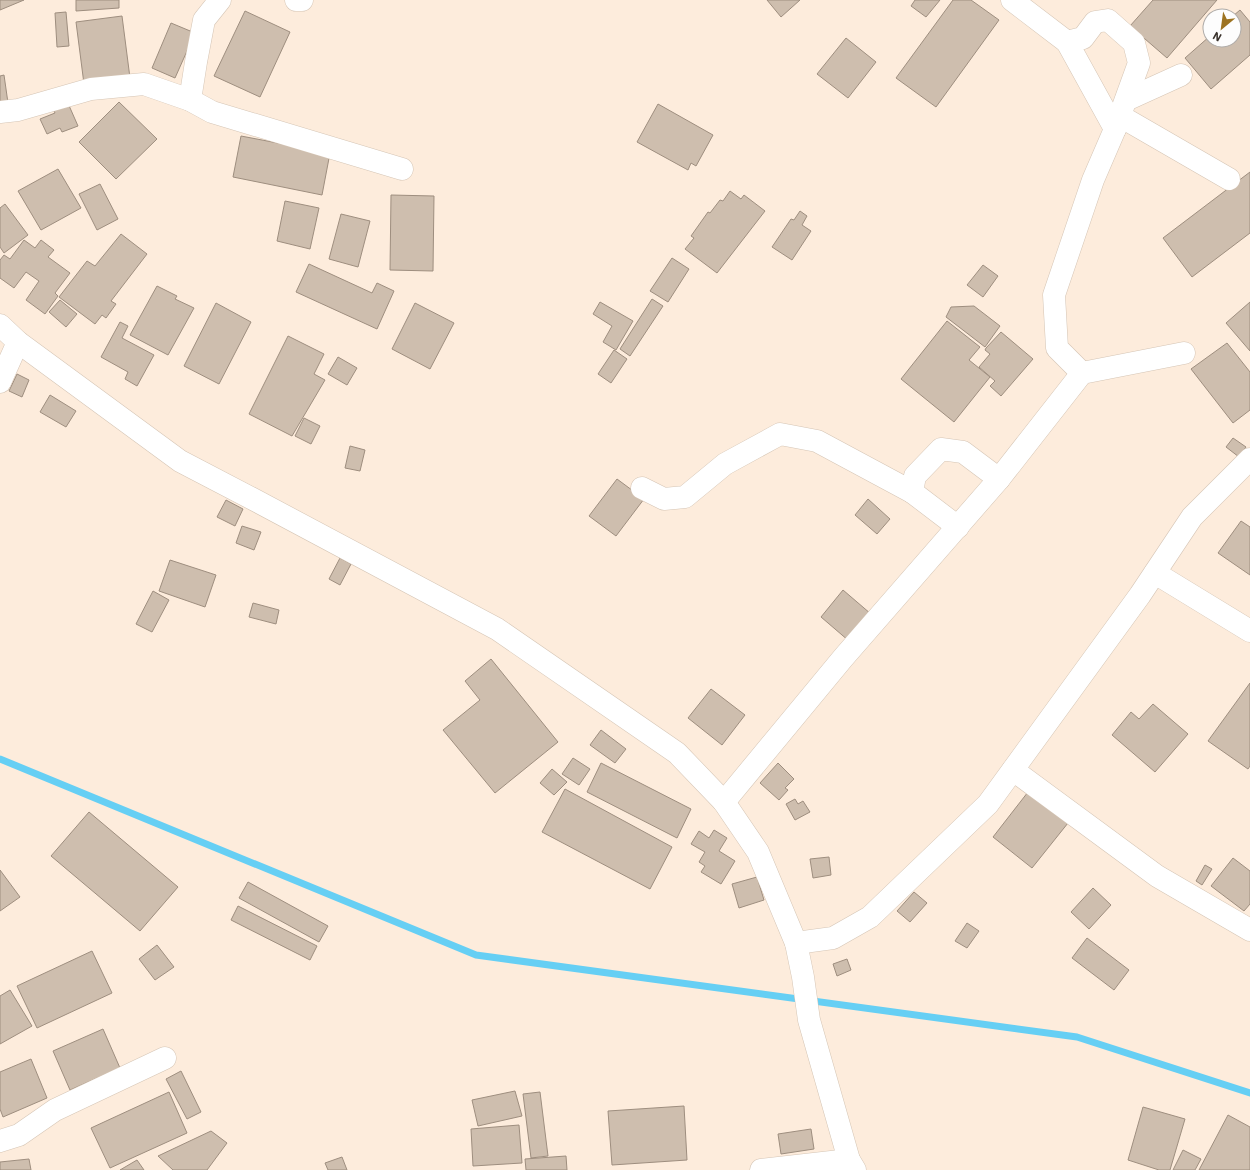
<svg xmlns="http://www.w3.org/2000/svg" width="1250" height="1170" font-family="'IBM Plex Sans',sans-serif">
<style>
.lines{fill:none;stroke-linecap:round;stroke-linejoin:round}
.stream{stroke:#66cff4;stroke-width:7}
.building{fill:#cebeae;stroke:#9e8e7f}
.minor-casing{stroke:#d5c5b5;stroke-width:23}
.minor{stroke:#fff;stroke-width:22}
</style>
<rect width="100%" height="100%" fill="#fdecdc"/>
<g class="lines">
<!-- stream -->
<path class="stream" d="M0 759 476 955 1077 1037 1250 1093"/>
</g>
<!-- building -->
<g class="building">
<path d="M0 0H24L0 10Z"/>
<path d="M76 0H119V8L76 11Z"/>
<path d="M767 0H800L781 17Z"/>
<path d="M915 0H940L926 17 911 6Z"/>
<path d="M953 0H971L999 20 936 107 896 78Z"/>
<path d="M1153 0H1217L1167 58 1130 26Z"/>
<path d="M1240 10 1250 22V55L1211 89 1185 58 1210 36V40H1234L1233 16Z"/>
<path d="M245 11 290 32 260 97 214 76Z"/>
<path d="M66 12 69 46 57 47 55 13Z"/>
<path d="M122 16 130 78 84 84 76 22Z"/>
<path d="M171 23 195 33 175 78 152 68Z"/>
<path d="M846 38 876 62 848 98 817 74Z"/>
<path d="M4 75 8 103 0 104V76Z"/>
<path d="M67 101 78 126 62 132 60 128 47 134 40 119 55 113 52 107Z"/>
<path d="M119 102 157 139 116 179 79 142Z"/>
<path d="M658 104 713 135 696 166 691 163 688 170 637 142Z"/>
<path d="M241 136 330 153 322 195 233 177Z"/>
<path d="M58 169 81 208 41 230 18 191Z"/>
<path d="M1250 172V233L1192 277 1163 238Z"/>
<path d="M100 184 118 219 97 230 79 194Z"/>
<path d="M730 191 741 199 744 195 765 211 717 273 685 249 694 238 691 236 708 212 710 213 720 200 723 201Z"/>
<path d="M391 195 434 196 433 271 390 270Z"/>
<path d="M285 201 319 208 310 249 277 241Z"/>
<path d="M5 204 28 235 4 253 0 247V208Z"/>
<path d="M800 211 807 216 802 225 811 231 792 260 772 247 791 219 794 220Z"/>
<path d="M341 214 370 221 358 267 329 259Z"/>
<path d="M121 234 147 254 111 301 116 304 106 318 102 315 95 324 59 297 87 261 95 266Z"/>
<path d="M24 240 35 248 41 240 54 250 48 257 70 273 55 293 58 296 45 314 26 300 39 281 26 272 14 288 0 278V260L4 255 10 259Z"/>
<path d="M672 258 689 269 668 302 650 291Z"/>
<path d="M309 264 372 293 377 283 394 291 377 329 296 292Z"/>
<path d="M983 265 998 276 983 297 967 285Z"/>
<path d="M157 286 177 296 175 299 194 308 168 355 130 335Z"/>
<path d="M652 299 663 306 630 356 620 349Z"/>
<path d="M60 300 77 314 66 327 49 312Z"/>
<path d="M600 302 633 321 616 350 603 342 612 326 593 314Z"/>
<path d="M1250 302V351L1226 323Z"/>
<path d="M216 303 251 322 219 384 184 366Z"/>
<path d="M415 303 454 323 430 369 392 349Z"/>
<path d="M974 306 1000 326 985 347 946 317 951 307Z"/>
<path d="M947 321 980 347 969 360 990 377 954 422 901 379Z"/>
<path d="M120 322 128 326 122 338 154 355 137 386 125 379 128 372 101 357Z"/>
<path d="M1001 332 1033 359 1001 396 990 386 995 381 979 367 990 354 985 350 986 348Z"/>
<path d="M288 336 324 354 314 374 325 380 292 436 249 414Z"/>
<path d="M1227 343 1250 372V410L1233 423 1191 369Z"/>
<path d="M614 350 627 359 611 383 598 374Z"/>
<path d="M338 357 357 368 347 385 328 374Z"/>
<path d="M17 374 29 380 22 397 9 391Z"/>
<path d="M50 395 76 411 66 427 40 412Z"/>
<path d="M304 418 320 426 311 444 295 436Z"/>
<path d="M1233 438 1246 447 1239 457 1226 447Z"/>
<path d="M350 446 365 450 360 471 345 468Z"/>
<path d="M617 479 644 499 616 536 589 516Z"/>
<path d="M868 499 890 519 877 534 855 515Z"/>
<path d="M226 500 243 509 235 526 217 517Z"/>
<path d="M1241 521 1250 527V575L1218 553Z"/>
<path d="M242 526 261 532 254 550 236 543Z"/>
<path d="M340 558 351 564 340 585 329 579Z"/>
<path d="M170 560 216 575 205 607 159 591Z"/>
<path d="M843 590 871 614 849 641 821 617Z"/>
<path d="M153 591 169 600 152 632 136 624Z"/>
<path d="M253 603 279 610 276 624 249 617Z"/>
<path d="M491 659 558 742 495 793 443 730 480 700 465 681Z"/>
<path d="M1250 683V766L1248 769 1208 741Z"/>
<path d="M711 689 745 715 722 745 688 718Z"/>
<path d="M1153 704 1188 734 1155 772 1112 735 1131 712 1139 719Z"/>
<path d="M601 730 626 749 615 763 590 745Z"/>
<path d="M573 758 590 769 579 785 562 774Z"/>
<path d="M601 763 691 809 677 838 587 792Z"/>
<path d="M778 763 794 779 785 788 788 790 779 800 760 783Z"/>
<path d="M552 769 567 782 554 795 540 783Z"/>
<path d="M565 789 672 847 650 889 542 832Z"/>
<path d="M1028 792 1068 823 1032 868 993 837Z"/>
<path d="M795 799 798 804 803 801 810 812 795 820 786 804Z"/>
<path d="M89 812 178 887 140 931 51 856Z"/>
<path d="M714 830 727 838 719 851 735 861 721 884 701 872 705 866 699 862 705 852 691 844 699 831 709 838Z"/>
<path d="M829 857 831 875 813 878 810 859Z"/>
<path d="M1233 858 1250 871V904L1244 911 1211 886Z"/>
<path d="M1205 865 1212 869 1202 885 1196 881Z"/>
<path d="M0 870 20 897 0 911Z"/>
<path d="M757 877 764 900 739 908 732 884Z"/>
<path d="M248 882 328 926 319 942 239 898Z"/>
<path d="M1093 888 1111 905 1089 929 1071 912Z"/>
<path d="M914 892 927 903 910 922 897 911Z"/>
<path d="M238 906 317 946 310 960 231 920Z"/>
<path d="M967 923 979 931 967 948 955 941Z"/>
<path d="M1087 938 1129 970 1114 990 1072 958Z"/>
<path d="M157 945 174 967 155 980 139 959Z"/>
<path d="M92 951 112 993 37 1028 17 986Z"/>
<path d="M847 959 851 970 837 976 833 964Z"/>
<path d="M10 990 32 1026 0 1044V996Z"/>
<path d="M103 1029 120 1068 70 1090 53 1051Z"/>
<path d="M31 1059 47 1098 3 1117 0 1109V1072Z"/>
<path d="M181 1071 201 1112 187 1119 166 1079Z"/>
<path d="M515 1091 522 1116 478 1126 472 1100Z"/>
<path d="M169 1092 187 1133 110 1168 91 1128Z"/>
<path d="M540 1092 548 1156 531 1158 523 1094Z"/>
<path d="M684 1106 687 1160 612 1165 608 1111Z"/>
<path d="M1143 1107 1185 1119 1170 1170H1159L1128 1160Z"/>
<path d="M1228 1115 1250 1127V1170H1199Z"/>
<path d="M519 1125 522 1163 473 1166 471 1129Z"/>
<path d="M811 1129 814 1149 781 1154 778 1134Z"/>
<path d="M211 1131 227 1143 207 1170H173L158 1156Z"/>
<path d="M1183 1150 1201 1159 1195 1170H1173Z"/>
<path d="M566 1156 567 1170H526L525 1159Z"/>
<path d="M342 1157 347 1170H328L325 1163Z"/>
<path d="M29 1159 31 1170H0V1162Z"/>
<path d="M137 1160 144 1170H120Z"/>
</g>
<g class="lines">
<defs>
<g id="minor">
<path d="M296 0H302"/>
<path d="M1012 0 1067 42 1115 129"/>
<path d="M1067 42 1083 38 1095 22 1108 20 1134 43 1139 63 1115 129 1093 180 1054 295 1057 348 1082 373"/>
<path d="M190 100 196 62 204 20 220 0"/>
<path d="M1126 100 1181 75"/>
<path d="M0 112 18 110 91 89 144 84 190 100 212 112 402 169"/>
<path d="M1120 116 1229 179"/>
<path d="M0 325 18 342 180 461 251 498 497 629 677 753 724 802 758 852 796 943 803 977 809 1020 849 1160 855 1170"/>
<path d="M0 382 18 342"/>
<path d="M642 488 664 499 685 497 725 464 780 434 817 441 912 492"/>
<path d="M958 527 912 492 915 476 941 449 963 452 999 479"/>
<path d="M1155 573 1250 631"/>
<path d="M1013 770 1157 876 1250 930"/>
<path d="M724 802 843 658 999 479 1082 373 1184 353"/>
<path d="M796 943 833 938 870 917 988 804 1140 595 1192 517 1250 459"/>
<path d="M0 1141 19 1135 55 1110 165 1058"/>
<path d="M761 1170 849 1160"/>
</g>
</defs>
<!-- minor casing -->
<use href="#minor" class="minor-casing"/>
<!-- minor -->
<use href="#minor" class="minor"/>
</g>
<!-- north arrow -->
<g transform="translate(1222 28) rotate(209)"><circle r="19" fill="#fdfdfd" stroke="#afaca9"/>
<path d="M0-3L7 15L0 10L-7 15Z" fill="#9d7321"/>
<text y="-6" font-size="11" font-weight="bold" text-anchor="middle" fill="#39322c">N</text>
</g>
</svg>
